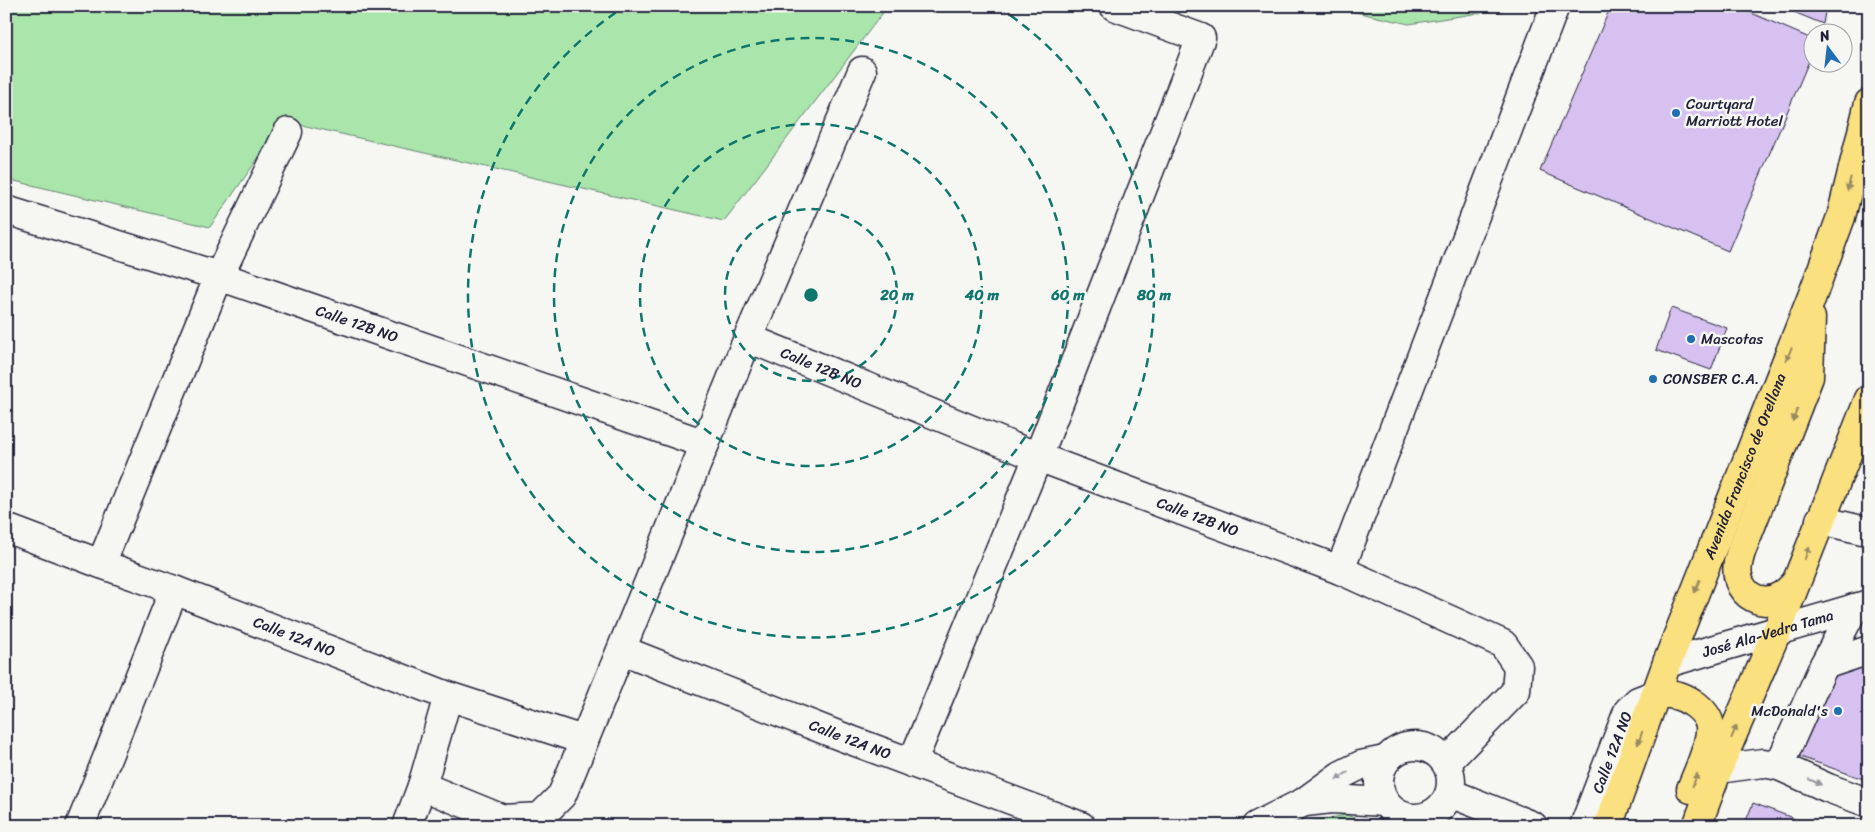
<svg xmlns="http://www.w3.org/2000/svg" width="1875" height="832" font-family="Sriracha,sans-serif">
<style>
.green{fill:#aae5ab;stroke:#668473}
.building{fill:#d6c1f1;stroke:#22223b}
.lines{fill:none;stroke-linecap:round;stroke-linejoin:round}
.minor-casing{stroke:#22223b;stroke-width:31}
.major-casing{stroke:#22223b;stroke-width:31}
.minor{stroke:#f6f6f2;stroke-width:28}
.major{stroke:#fbe080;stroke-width:28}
.oneway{fill:#998a61}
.oneway2{fill:#9797a0}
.ring{fill:none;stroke:#0f766e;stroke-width:2.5;stroke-dasharray:9 6}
.poi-dot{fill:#1f6fb2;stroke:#f6f6f2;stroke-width:2}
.labels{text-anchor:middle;stroke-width:5;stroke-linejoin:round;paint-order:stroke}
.poi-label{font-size:15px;fill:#22223b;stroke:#f6f6f2;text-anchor:start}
.street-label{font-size:15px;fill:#22223b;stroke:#f6f6f2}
.centre{fill:#0f766e;stroke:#f6f6f2;stroke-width:2.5}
.ring-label{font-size:15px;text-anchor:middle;font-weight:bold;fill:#0f766e;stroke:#f6f6f2;stroke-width:5;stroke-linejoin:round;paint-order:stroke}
</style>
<rect width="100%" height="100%" fill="#f6f6f2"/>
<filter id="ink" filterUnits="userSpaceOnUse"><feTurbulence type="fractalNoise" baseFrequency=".02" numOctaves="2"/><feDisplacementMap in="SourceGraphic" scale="10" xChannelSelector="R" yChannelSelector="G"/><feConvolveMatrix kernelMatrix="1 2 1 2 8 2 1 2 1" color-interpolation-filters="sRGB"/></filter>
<g filter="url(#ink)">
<!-- green -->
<g class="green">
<path d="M6 6H888L724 221 284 121 210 227 6 179Z"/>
<path d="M1328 6H1524L1409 24Z"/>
<path d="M1346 815 1377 826H1297V824Z"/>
</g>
<!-- building -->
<g class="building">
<path d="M1611 6H1735L1812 39V54L1728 251 1540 171Z"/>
<path d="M1779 6H1826L1823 24Z"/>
<path d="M1671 308 1727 328 1711 370 1656 350Z"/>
<path d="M1869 654V781L1789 753 1827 669Z"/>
<path d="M1753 803 1814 826H1744Z"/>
</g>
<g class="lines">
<defs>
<g id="minor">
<path id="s1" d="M6 210 219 276 705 444"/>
<path id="s2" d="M748 338 1038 457 1340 570 1503 644 1518 666 1516 691 1446 763"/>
<path d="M1820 520 1866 531H1869"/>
<path id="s3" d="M6 528 101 564 174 590 448 696 583 740"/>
<path d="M101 564 219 276 288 132"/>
<path d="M1340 570 1555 6"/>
<path id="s4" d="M622 650 840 736 1081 826"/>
<path id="s5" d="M1667 663 1869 604"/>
<path d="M1824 665 1854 608"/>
<circle cx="1415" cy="782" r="36"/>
<path d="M912 763 1038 457 1201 38 1114 6"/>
<path d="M1779 766 1824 665 1869 650"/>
<path d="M1718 769 1763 763 1779 766 1828 788 1869 803"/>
<path d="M422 786 503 819 540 817 562 795 748 338 862 71"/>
<path d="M1450 793 1533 826"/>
<path d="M1305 802 1332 799 1384 802"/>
<path d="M80 826 174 590"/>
<path d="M407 826 422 786 448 696"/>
<path d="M1256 826 1304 802 1341 775 1361 765 1385 760"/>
<path id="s6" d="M1584 826 1628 711 1638 701 1656 694"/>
</g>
<g id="major">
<path d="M1796 582C1784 597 1767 608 1749 595 1743 590 1739 584 1738 576 1736 566 1739 558 1742 549L1809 377 1811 318"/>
<path d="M1656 694C1671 693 1681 695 1693 703 1700 708 1708 716 1710 725 1712 742 1698 772 1691 789"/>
<path id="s7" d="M1608 826 1667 663 1811 299 1841 217 1869 103"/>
<path d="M1697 826 1718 769 1777 631 1869 399"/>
</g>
</defs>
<!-- minor casing -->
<use href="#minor" class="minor-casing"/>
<!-- major casing -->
<use href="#major" class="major-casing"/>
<!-- minor -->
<use href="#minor" class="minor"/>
<!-- major -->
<use href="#major" class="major"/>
</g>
<!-- one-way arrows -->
<defs><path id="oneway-solid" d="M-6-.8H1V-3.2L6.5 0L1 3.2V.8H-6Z" transform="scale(1.25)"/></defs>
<g class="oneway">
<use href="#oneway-solid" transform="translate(1849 184) rotate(104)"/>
<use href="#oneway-solid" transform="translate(1789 354) rotate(112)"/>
<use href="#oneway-solid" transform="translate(1795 415) rotate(111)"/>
<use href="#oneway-solid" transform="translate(1807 553) rotate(-69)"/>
<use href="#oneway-solid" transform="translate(1697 586) rotate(112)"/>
<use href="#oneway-solid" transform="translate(1734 732) rotate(-67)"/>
<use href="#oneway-solid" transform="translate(1640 738) rotate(110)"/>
<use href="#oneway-solid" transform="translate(1695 780) rotate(-69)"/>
</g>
<g class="oneway2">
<use href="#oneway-solid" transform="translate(1342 776) rotate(148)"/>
<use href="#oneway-solid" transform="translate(1815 782) rotate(24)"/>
</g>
</g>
<!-- distance rings -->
<g class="ring">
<circle cx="811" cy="295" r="86"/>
<circle cx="811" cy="295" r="171"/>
<circle cx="811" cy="295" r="257"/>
<path d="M998 7A343 343 0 1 1 624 7"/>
</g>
<!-- markers -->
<g class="poi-dot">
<circle cx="1676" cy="113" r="5"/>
<circle cx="1691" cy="339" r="5"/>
<circle cx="1653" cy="379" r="5"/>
<circle cx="1838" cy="711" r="5"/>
</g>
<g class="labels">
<!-- poi labels -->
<g class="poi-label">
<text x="1686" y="109">Courtyard<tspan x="1686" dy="17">Marriott Hotel</tspan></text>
<text x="1701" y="344">Mascotas</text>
<text x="1663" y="384">CONSBER C.A.</text>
<text x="1828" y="716" text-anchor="end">McDonald's</text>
</g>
<!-- street labels -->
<g class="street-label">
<text dy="5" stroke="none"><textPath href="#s1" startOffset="369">Calle 12B NO</textPath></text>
<text dy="5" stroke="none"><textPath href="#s2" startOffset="79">Calle 12B NO</textPath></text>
<text dy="5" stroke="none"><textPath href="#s7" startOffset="385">Avenida Francisco de Orellana</textPath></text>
<text dy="5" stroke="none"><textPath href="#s2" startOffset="484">Calle 12B NO</textPath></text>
<text dy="5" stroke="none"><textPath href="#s5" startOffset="105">José Ala-Vedra Tama</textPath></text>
<text dy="5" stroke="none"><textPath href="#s3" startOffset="308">Calle 12A NO</textPath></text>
<text dy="5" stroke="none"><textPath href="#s4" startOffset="245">Calle 12A NO</textPath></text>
<text dy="5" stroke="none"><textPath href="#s6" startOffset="79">Calle 12A NO</textPath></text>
</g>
</g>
<circle cx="811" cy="295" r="8" class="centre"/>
<g class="ring-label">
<text x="897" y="300">20 m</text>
<text x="982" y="300">40 m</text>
<text x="1068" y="300">60 m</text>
<text x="1154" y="300">80 m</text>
</g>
<!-- margin -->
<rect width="1875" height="832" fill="none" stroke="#f6f6f2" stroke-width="25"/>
<rect x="12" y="12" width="1850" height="807" fill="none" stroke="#22223b" stroke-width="2" filter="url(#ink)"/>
<!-- north arrow -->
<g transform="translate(1828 48) rotate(345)"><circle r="24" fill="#f6f6f2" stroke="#a1a1a9"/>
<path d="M0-4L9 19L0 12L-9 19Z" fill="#1f6fb2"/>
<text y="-8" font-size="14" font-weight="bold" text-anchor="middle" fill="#22223b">N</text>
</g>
</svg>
